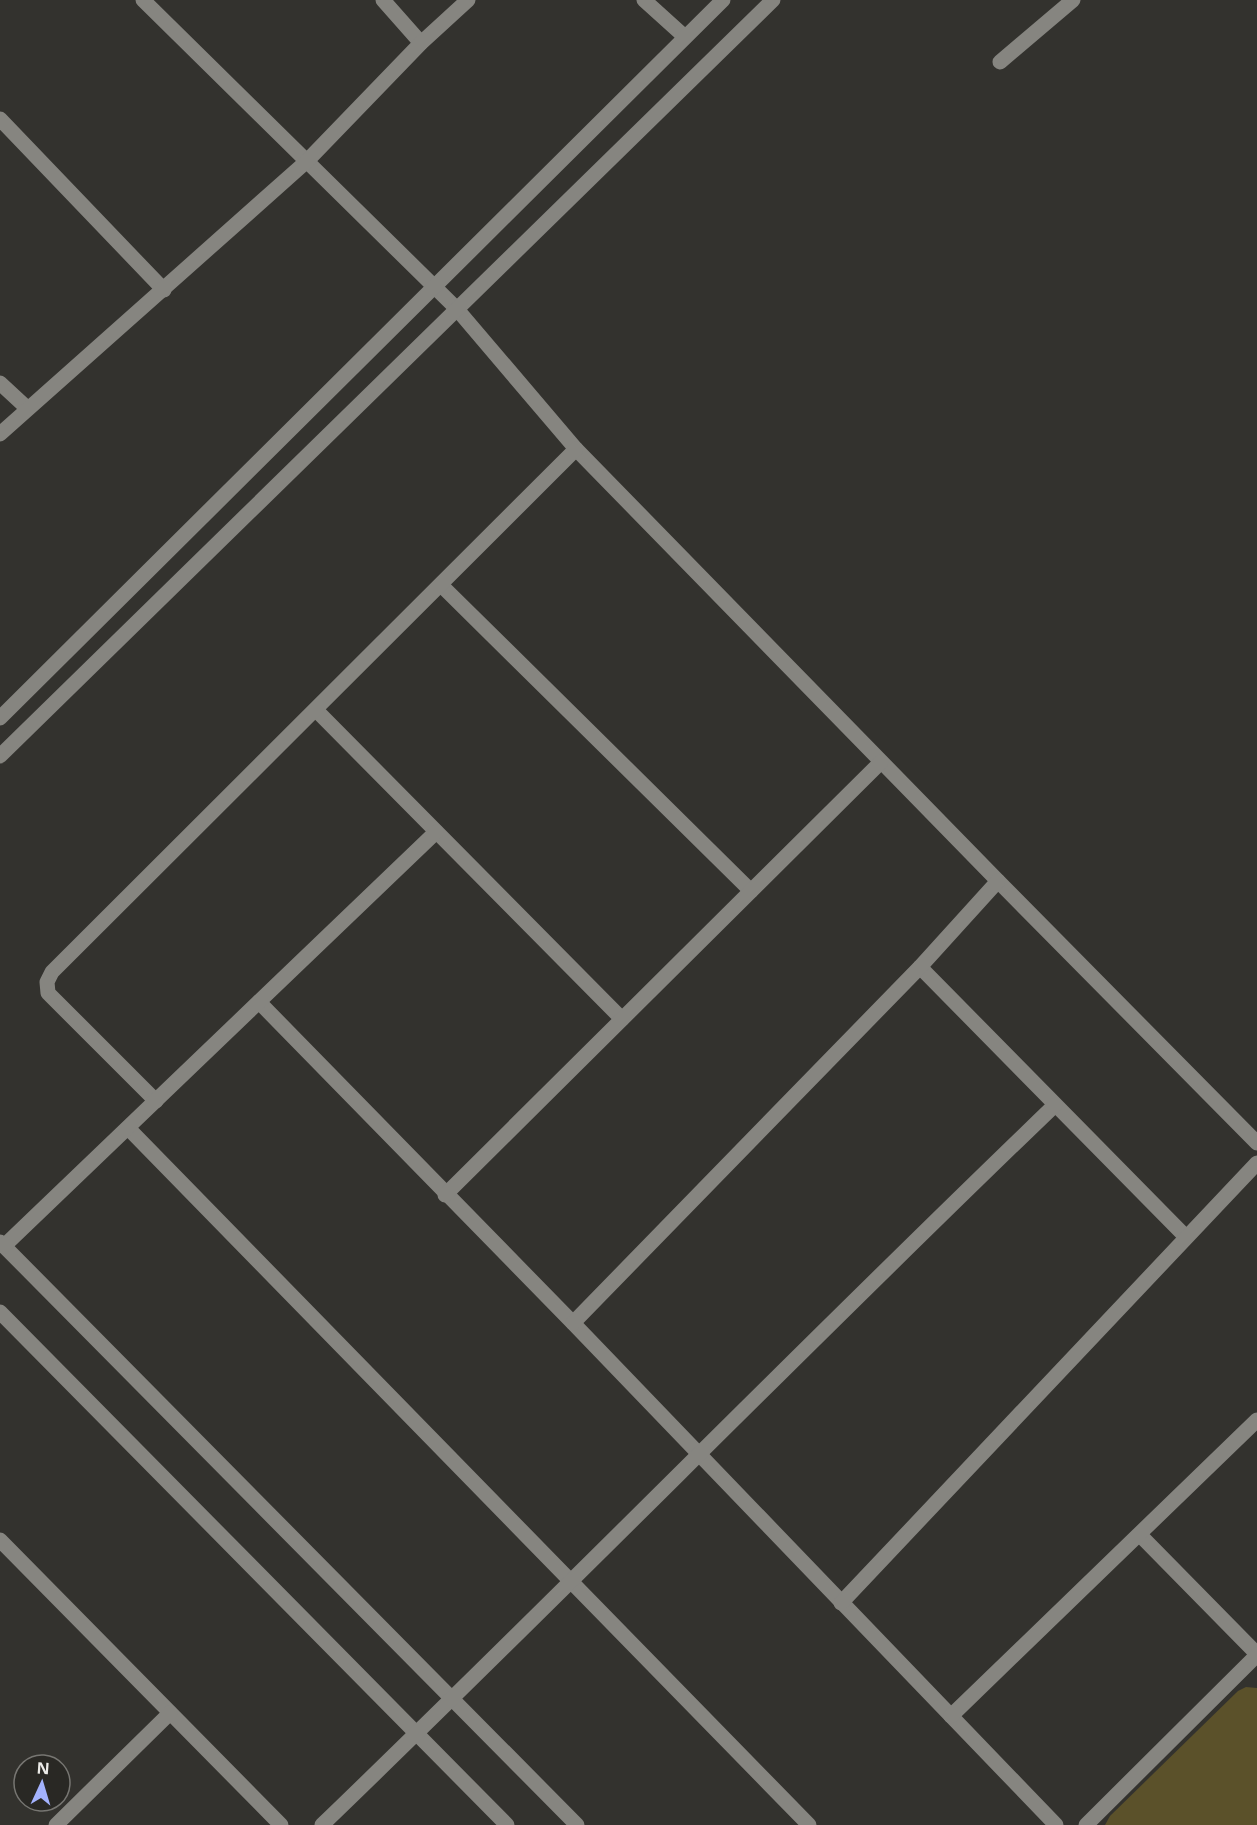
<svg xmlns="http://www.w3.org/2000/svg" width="1257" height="1825" font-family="'Open Sans',sans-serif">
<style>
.grass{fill:#5b512a}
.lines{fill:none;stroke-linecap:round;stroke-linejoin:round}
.minor{stroke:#868580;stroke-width:15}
</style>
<rect width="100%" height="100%" fill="#33322e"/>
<!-- grass -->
<path class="grass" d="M1246 1687 1257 1688V1825H1105L1110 1816 1238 1691Z"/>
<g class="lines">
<!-- minor -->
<g class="minor">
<path d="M143 0 456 308 576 449 998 881 1257 1143"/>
<path d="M383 0 421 43"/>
<path d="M644 0 685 37"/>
<path d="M1000 62 1073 0"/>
<path d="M0 119 164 290"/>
<path d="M0 383 27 408"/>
<path d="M0 434 307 161 421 43 468 0"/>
<path d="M441 585 751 891"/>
<path d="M316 710 622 1019"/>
<path d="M0 718 723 0"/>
<path d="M0 756 773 0"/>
<path d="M920 967 1186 1237"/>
<path d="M259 1002 573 1323 1056 1825"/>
<path d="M156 1101 48 993 47 982 52 972 576 449"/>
<path d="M128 1128 809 1825"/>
<path d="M445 1195 881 762"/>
<path d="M0 1242 577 1825"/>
<path d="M4 1246 436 832"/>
<path d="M0 1312 507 1825"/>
<path d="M573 1323 920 967 998 881"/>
<path d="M1140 1535 1257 1654"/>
<path d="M0 1540 281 1825"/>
<path d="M841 1603 1257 1163"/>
<path d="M951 1716 1257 1420"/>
<path d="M56 1825 170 1713"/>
<path d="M322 1825C569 1587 808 1342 1055 1105"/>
<path d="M1086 1825 1257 1655"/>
</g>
</g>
<!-- north arrow -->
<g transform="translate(42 1783) rotate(4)"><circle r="28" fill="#292824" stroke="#777672" stroke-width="1.5"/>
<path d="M0-4.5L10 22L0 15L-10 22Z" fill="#a3b2fd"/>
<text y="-9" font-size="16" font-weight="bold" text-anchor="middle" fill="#ecebe8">N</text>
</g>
</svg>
